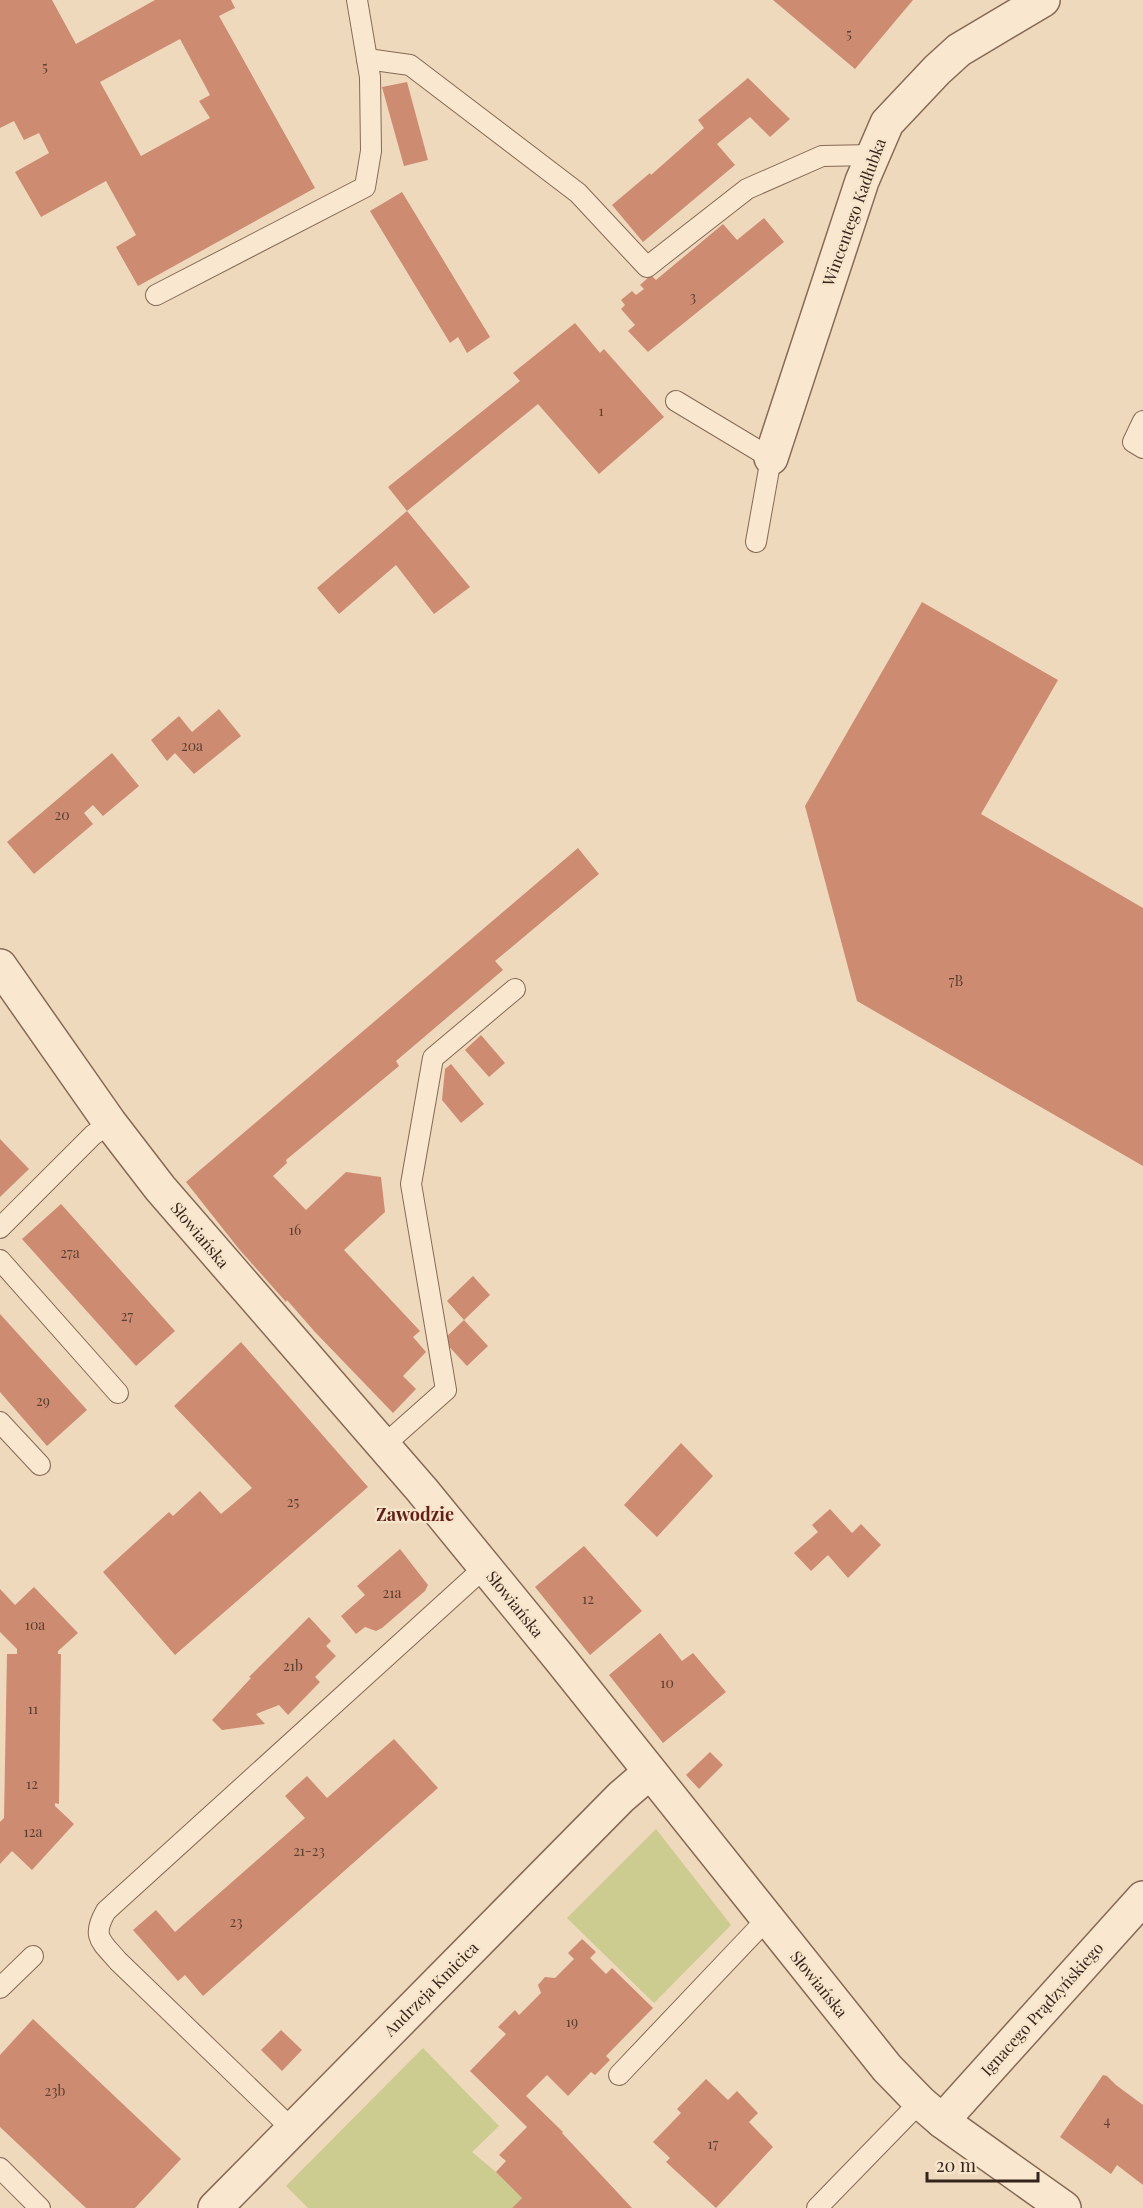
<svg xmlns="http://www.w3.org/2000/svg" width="1143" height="2208" font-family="'Playfair Display',serif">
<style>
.green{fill:#cccb90}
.building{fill:#cd8b71;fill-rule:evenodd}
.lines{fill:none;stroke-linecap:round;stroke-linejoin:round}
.service-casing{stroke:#866955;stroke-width:22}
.minor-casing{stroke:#866955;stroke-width:36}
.tertiary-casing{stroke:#866955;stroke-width:36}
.service{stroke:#f9e7cf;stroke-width:20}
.minor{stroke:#f9e7cf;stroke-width:33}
.tertiary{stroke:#f9e7cf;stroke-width:33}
.labels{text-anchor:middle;stroke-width:4.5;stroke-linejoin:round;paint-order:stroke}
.number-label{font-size:14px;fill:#5a3e30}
.street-label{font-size:16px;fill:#34241b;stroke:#f6e4cb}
.neighbourhood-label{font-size:18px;font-weight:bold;fill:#621f19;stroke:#f6e4cb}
</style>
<rect width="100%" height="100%" fill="#eed9bc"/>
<!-- green -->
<g class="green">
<path d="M656 1829 731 1925 654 2003 567 1918Z"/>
<path d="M423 2048 499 2126 472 2152 496 2172 522 2198 512 2208H308L286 2186Z"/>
</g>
<!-- building -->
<g class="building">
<path d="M0 0H52L76 44 155 0H231L235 8 219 16 315 188 138 286 116 247 136 235 106 181 41 217 15 172 49 153 39 133 24 140 14 121 0 128ZM180 39 210 95 199 101 210 118 141 156 100 82Z"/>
<path d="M773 0H913L855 69Z"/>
<path d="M748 78 790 119 770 137 750 117 717 144 735 165 643 242 612 205 650 173 651 175 704 128 698 120Z"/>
<path d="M407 82 428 160 404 166 382 87Z"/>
<path d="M402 192 490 337 467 353 458 337 450 343 370 211Z"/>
<path d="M764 218 784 242 648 352 628 331 635 325 621 309 625 305 621 300 632 291 636 295 644 289 640 285 651 275 656 280 723 224 737 240Z"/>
<path d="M575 323 600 353 604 349 664 417 599 474 538 404 407 511 388 487 520 381 513 373Z"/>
<path d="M407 511 470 587 434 614 396 565 339 614 317 588Z"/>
<path d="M922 602 1058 680 981 814 1143 908V1166L857 1001 805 806Z"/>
<path d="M219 709 241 736 194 774 175 753 167 761 151 740 179 716 192 732Z"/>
<path d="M112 753 139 786 103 816 93 805 84 813 93 824 34 874 7 842Z"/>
<path d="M578 848 599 874 495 961 503 970 396 1061 399 1066 286 1160 287 1163 273 1176 306 1210 346 1172 381 1177 385 1212 344 1250 420 1331 413 1337 426 1352 403 1376 416 1389 393 1413 315 1332 287 1300 286 1302 239 1249 186 1182Z"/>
<path d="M481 1035 505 1063 489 1077 465 1050Z"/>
<path d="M451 1064 484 1104 461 1123 442 1100 445 1069Z"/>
<path d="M0 1139 29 1169 0 1197Z"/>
<path d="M61 1204 175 1331 136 1366 22 1239Z"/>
<path d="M473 1276 490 1295 464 1320 488 1346 467 1366 443 1340 464 1320 447 1301Z"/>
<path d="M0 1314 87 1410 47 1446 0 1392Z"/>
<path d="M241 1342 368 1487 175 1655 103 1572 169 1512 173 1516 200 1491 221 1514 252 1488 174 1406Z"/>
<path d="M681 1443 713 1476 657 1537 624 1505Z"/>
<path d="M830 1509 852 1533 861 1524 881 1545 848 1578 828 1555 811 1571 794 1553 818 1532 812 1525Z"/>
<path d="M584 1546 642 1611 590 1655 535 1587Z"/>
<path d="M400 1549 428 1585 425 1591 382 1628 376 1631 365 1627 356 1634 341 1616 365 1595 357 1586Z"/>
<path d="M34 1587 78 1633 58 1651V1654H61L59 1804 55 1803V1806L74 1824 32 1870 12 1851 0 1864V1822L4 1818 7 1654H17V1649L0 1632V1589L15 1605Z"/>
<path d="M309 1617 331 1641 326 1646 336 1656 315 1677 320 1682 288 1715 279 1705 256 1714 265 1724 222 1730 212 1720 251 1678 249 1677Z"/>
<path d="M660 1633 682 1661 693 1653 726 1692 663 1743 609 1675Z"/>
<path d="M394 1739 438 1788 203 1996 185 1975 178 1981 133 1930 156 1910 175 1932 305 1818 285 1796 307 1776 327 1798Z"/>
<path d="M710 1752 723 1765 699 1789 686 1775Z"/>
<path d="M582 1939 596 1952 590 1958 606 1974 612 1968 653 2008 606 2056 610 2060 595 2075 591 2072 568 2096 547 2075 526 2096 563 2132 562 2133 632 2208H512L522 2198 496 2172 506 2161 499 2155 527 2127 470 2071 506 2034 498 2027 515 2010 519 2015 541 1993 538 1985 545 1977 555 1978 574 1959 568 1953Z"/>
<path d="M33 2019 181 2159 135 2208H86L0 2127V2055Z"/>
<path d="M281 2030 302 2050 282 2071 261 2050Z"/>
<path d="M1103 2075 1107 2076 1116 2085 1143 2105V2185L1117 2165 1111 2174 1060 2137Z"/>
<path d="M706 2079 728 2100 737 2091 758 2113 749 2122 773 2147 716 2208 666 2162 670 2158 653 2142 681 2113 677 2109Z"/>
</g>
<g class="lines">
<defs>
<g id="service">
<path d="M367 59 410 65 578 193 647 267 747 189 822 156 872 155"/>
<path d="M156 295 365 187 371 151 370 77 357 0"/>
<path d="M676 401 771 458 756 542"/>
<path d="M1143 421 1133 442 1143 448"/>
<path d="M0 1228 93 1135 110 1123"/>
<path d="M0 1260 118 1393"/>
<path d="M0 1422 40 1465"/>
<path d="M383 1446 446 1390 411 1184 433 1058 515 989"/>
<path d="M0 1988 33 1956"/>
<path d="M619 2075 767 1919"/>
<path d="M292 2129 118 1961C101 1941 91 1937 106 1911L485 1567"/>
<path d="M0 2168 40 2208"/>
<path d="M817 2208 920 2102"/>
</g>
<g id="minor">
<path d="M771 458 862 181 887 123 937 70 959 50 1043 0"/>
<path d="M942 2121 1143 1898"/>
<path d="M215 2208 621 1797 650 1772"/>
</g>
<path id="tertiary" d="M0 966 110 1123 160 1188 422 1490 561 1660 887 2068 920 2102 942 2121 1064 2208"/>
</defs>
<!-- service casing -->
<use href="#service" class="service-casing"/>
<!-- minor casing -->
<use href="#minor" class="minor-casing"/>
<!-- tertiary casing -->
<use href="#tertiary" class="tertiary-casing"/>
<!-- service -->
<use href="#service" class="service"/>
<!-- minor -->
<use href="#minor" class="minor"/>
<!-- tertiary -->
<use href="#tertiary" class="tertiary"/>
</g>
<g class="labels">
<!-- number labels -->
<g class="number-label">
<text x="849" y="39">5</text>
<text x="45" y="72">5</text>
<text x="693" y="302">3</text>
<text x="601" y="416">1</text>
<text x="192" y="751">20a</text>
<text x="62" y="820">20</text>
<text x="956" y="986">7B</text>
<text x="295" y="1235">16</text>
<text x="70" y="1258">27a</text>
<text x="127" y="1321">27</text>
<text x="43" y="1406">29</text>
<text x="293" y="1507">25</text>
<text x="392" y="1598">21a</text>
<text x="588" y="1604">12</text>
<text x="35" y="1630">10a</text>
<text x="293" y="1671">21b</text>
<text x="667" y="1688">10</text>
<text x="33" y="1714">11</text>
<text x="32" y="1789">12</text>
<text x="33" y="1837">12a</text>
<text x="309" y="1856">21-23</text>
<text x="236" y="1927">23</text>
<text x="572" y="2027">19</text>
<text x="55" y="2096">23b</text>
<text x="1107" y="2126">4</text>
<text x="713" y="2149">17</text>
</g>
<!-- street labels -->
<g class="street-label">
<text transform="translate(854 212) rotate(-70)" y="6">Wincentego Kadłubka</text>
<text transform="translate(200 1235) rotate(50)" y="6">Słowiańska</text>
<text transform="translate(515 1604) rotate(51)" y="6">Słowiańska</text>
<text transform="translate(819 1984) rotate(51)" y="6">Słowiańska</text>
<text transform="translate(431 1989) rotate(-45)" y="6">Andrzeja Kmicica</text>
<text transform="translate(1042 2009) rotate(-48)" y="6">Ignacego Prądzyńskiego</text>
</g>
<!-- neighbourhood labels -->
<g class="neighbourhood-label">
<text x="415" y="1521">Zawodzie</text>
</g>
</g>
<!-- scale -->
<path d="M927 2172v9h111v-9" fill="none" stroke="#34241b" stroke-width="3"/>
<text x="936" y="2172" font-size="18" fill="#34241b" stroke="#f6e4cb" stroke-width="4.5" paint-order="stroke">20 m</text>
</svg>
